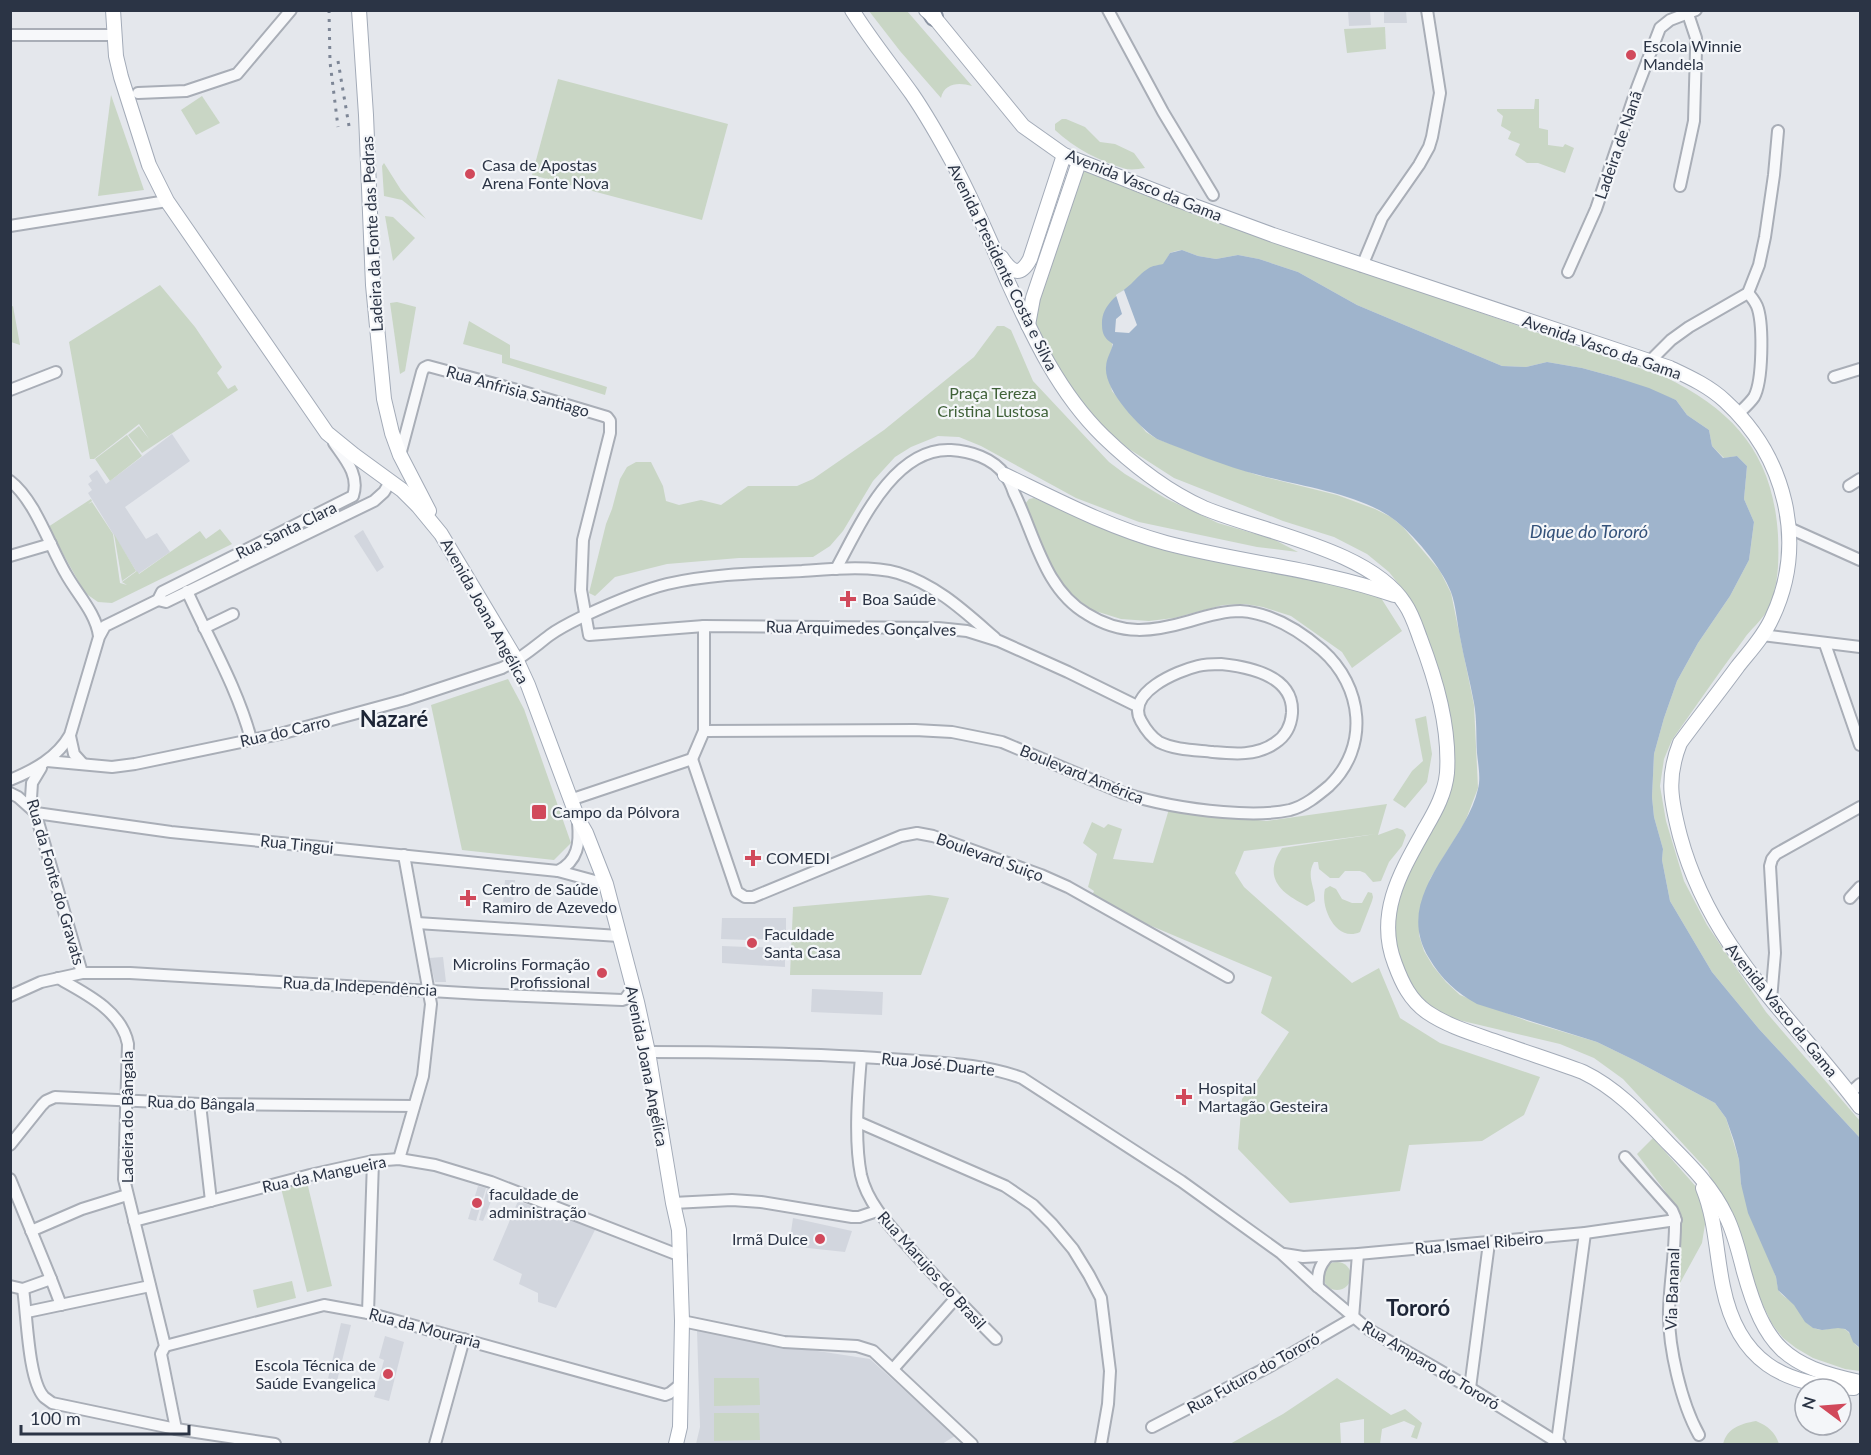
<svg xmlns="http://www.w3.org/2000/svg" width="1871" height="1455" font-family="Lato,sans-serif">
<style>
.built{fill:#d2d6de}
.green{fill:#c9d6c5}
.water{fill:#9fb4cc}
.pier{fill:#e4e7ec}
.lines{fill:none;stroke-linecap:round;stroke-linejoin:round}
.minor-casing{stroke:#a9aeb7;stroke-width:14}
.major-casing{stroke:#a3abb8;stroke-width:16}
.highway-casing{stroke:#8b94a3;stroke-width:20}
.minor{stroke:#f7f8fa;stroke-width:10}
.major{stroke:#fff;stroke-width:14}
.highway{stroke:#fff;stroke-width:16}
.rail{stroke:#7d8696;stroke-width:3;stroke-dasharray:3 6;stroke-linecap:butt}
.poi-dot{fill:#d1495b;stroke:#f4f6f9;stroke-width:2}
.labels{text-anchor:middle;stroke-width:4.5;stroke-linejoin:round;paint-order:stroke}
.poi-label{font-size:16px;fill:#2b3445;stroke:#f4f6f9;text-anchor:start}
.street-label{font-size:16px;fill:#2b3445;stroke:#f4f6f9}
.park-label{font-size:16px;fill:#3f6138;stroke:#f4f6f9}
.water-label{font-size:18px;font-style:italic;fill:#34527a;stroke:#f4f6f9}
.district-label{font-size:22px;font-weight:bold;fill:#1d2536;stroke:#f4f6f9}
</style>
<rect width="100%" height="100%" fill="#e4e7ec"/>
<!-- built -->
<g class="built">
<path d="M1348 11H1370L1371 25 1349 26Z"/>
<path d="M1384 11H1406L1407 23H1384Z"/>
<path d="M172 434 190 461 125 507 146 539 157 533 170 552 138 574 88 493 92 490 88 484 92 481 89 476 97 470 106 484Z"/>
<path d="M363 530 384 567 377 572 354 536Z"/>
<path d="M505 880H515L513 903 503 902Z"/>
<path d="M722 918H786V940L756 939 755 947 785 948V967L722 963V946L747 947 748 940 721 939Z"/>
<path d="M443 957 446 982H435L429 958Z"/>
<path d="M812 989 883 992 882 1015 811 1012Z"/>
<path d="M478 1186 486 1188 476 1221 468 1219Z"/>
<path d="M487 1189 495 1192 483 1221 479 1220Z"/>
<path d="M518 1201 596 1228 556 1308 538 1302V1293L519 1284 522 1274 493 1260Z"/>
<path d="M793 1218 852 1231 845 1252 789 1246Z"/>
<path d="M341 1323 351 1325 336 1385 327 1383Z"/>
<path d="M697 1330 798 1348 870 1359 955 1436 942 1444H696L700 1427Z"/>
<path d="M385 1336 404 1342 389 1401 374 1397 384 1360 379 1358Z"/>
</g>
<!-- green -->
<g class="green">
<path d="M869 11H907L972 86C959 82 944 83 941 98L900 51Z"/>
<path d="M1385 27 1386 49 1347 53 1344 29Z"/>
<path d="M558 79 728 124 702 220 532 175Z"/>
<path d="M111 95 144 190 98 196Z"/>
<path d="M202 96 220 123 196 135 181 110Z"/>
<path d="M1535 99H1539V128L1548 130V145L1563 147 1565 144 1574 148 1565 173 1538 163H1527L1515 155 1520 144 1508 139 1511 132 1501 126 1503 116 1497 111V109H1534Z"/>
<path d="M1062 119H1066L1085 127 1100 142 1115 144 1134 153 1145 168C1139 169 1132 170 1126 169 1101 162 1074 148 1055 130V124Z"/>
<path d="M384 163 401 190 426 219 402 200 384 196 382 166Z"/>
<path d="M1081 168 1332 261 1665 377C1735 411 1773 455 1778 535 1779 561 1779 587 1767 611 1761 621 1750 630 1744 639 1719 672 1696 706 1672 740L1664 759 1660 786 1666 821 1684 881 1707 925 1766 1012 1860 1121V1138L1759 1029 1712 972 1670 901 1662 860 1663 849 1654 817 1652 797 1654 754 1664 718 1677 681 1698 643 1730 596 1749 560 1754 522 1744 499 1747 466 1737 456 1724 458 1712 446 1709 430 1687 415 1676 400 1615 377 1582 368 1547 362 1526 367 1502 366 1357 305 1298 272 1259 259 1238 255 1216 259 1198 256 1182 250 1176 251 1170 253 1163 265 1116 295 1112 348 1106 366 1112 391 1146 432 1157 439 1257 475 1337 495 1375 509 1391 517 1403 527 1440 571 1451 593 1474 705 1478 788 1465 822 1430 879 1419 935 1424 951 1433 966 1446 982 1460 995 1527 1021 1597 1042 1636 1061 1715 1103 1726 1118 1739 1160 1741 1184 1776 1277C1777 1281 1777 1287 1779 1291 1782 1296 1789 1299 1793 1303 1801 1311 1804 1324 1814 1328 1825 1333 1838 1324 1846 1330 1853 1335 1852 1344 1860 1348V1371L1845 1369 1813 1358 1796 1348 1783 1338 1772 1324 1761 1301 1708 1171 1623 1079 1594 1058 1560 1044 1450 1018 1436 1012 1422 1000 1410 983 1399 960 1393 940V897L1448 771 1423 629 1409 597 1389 572 1367 554 1334 537 1283 521 1174 478 1129 449 1085 411 1055 370 1025 306Z"/>
<path d="M385 216 393 217 415 238 393 261Z"/>
<path d="M160 285 195 327 222 367 217 373 228 389 235 385 238 390 142 453 128 435 139 426 149 439 139 424 94 459H90L69 342Z"/>
<path d="M397 302 416 307 405 371 400 374 390 303Z"/>
<path d="M13 306 20 345 11 342V307Z"/>
<path d="M469 321 510 345V358L601 385 607 387 605 395 502 363V355L463 344Z"/>
<path d="M997 326H1004L1011 330 1033 381 1109 462 1125 474 1165 498 1218 523 1273 539 1298 552 1257 547 1139 522 1076 498 981 446 959 437 938 436 911 447 895 457 873 481 843 531 830 546 813 557 739 558 667 564 615 577 595 596 589 593 606 524 612 509 620 479 627 467 636 462H651L663 486 666 501 679 505 701 500 721 505 748 486H797L813 479 884 430 974 357Z"/>
<path d="M127 435 142 456 110 481 95 459Z"/>
<path d="M1034 498 1137 542 1216 561 1346 586 1381 598 1402 631 1352 668 1342 652 1291 616 1263 607 1245 604 1223 605 1174 618 1149 621 1121 619 1092 610 1063 589 1047 562 1027 511 1025 504 1029 499Z"/>
<path d="M91 499 92 501 88 504 92 502 113 534 120 583 127 585 122 582 137 571 139 574 200 531 206 539 220 529 232 544 112 603 98 602 85 593 48 527Z"/>
<path d="M114 534 136 571 122 581Z"/>
<path d="M508 679 524 709 571 843 554 860 462 850 431 705Z"/>
<path d="M1426 716 1432 754 1427 782 1405 808 1393 800 1412 771 1423 761 1415 719Z"/>
<path d="M1387 804 1378 835 1397 828 1403 830 1406 835 1402 846 1389 862 1381 881 1373 882 1365 873 1360 871H1345L1339 878H1330L1319 869 1318 862H1314C1306 876 1315 887 1315 901L1307 906C1281 893 1262 878 1282 848L1376 834 1244 851 1235 873 1244 887 1352 983 1379 968 1400 1018 1440 1043 1540 1077 1524 1115 1482 1141 1409 1145 1400 1191 1290 1203 1238 1149 1242 1099 1258 1079 1289 1032 1261 1013 1272 977 1090 900 1094 891 1088 887 1097 854 1083 843 1092 822 1104 828 1108 824 1122 829 1113 859 1153 863 1169 809 1266 821Z"/>
<path d="M1330 886 1336 889 1342 899 1352 903H1362L1368 892 1372 893 1373 897 1372 901 1360 932C1336 943 1320 907 1325 889Z"/>
<path d="M929 895 949 898 921 975H790L793 907Z"/>
<path d="M1653 1138 1698 1189 1707 1212 1702 1243 1674 1294 1677 1215 1665 1191 1637 1154Z"/>
<path d="M307 1182 332 1286 307 1292 281 1188Z"/>
<circle cx="1337" cy="1276" r="14"/>
<path d="M292 1281 296 1298 257 1308 253 1290Z"/>
<path d="M714 1378H759L760 1405 714 1406Z"/>
<path d="M1337 1378 1391 1415 1405 1409 1422 1423 1417 1439 1411 1437 1415 1426 1404 1421 1382 1429 1380 1444H1364V1419L1340 1423 1341 1444H1230L1283 1414Z"/>
<path d="M714 1413H759L760 1440 714 1441Z"/>
<path d="M1756 1421C1768 1426 1775 1432 1779 1444H1723C1727 1428 1740 1424 1756 1421Z"/>
</g>
<!-- water -->
<path class="water" d="M1182 250 1198 256 1216 259 1238 255 1259 259 1298 272 1357 305 1502 366 1526 367 1547 362 1582 368 1615 377 1649 388 1676 400 1687 415 1709 430 1712 446 1723 458 1737 456 1747 466 1744 499 1754 522 1749 560 1730 596 1698 643 1677 681 1664 718 1654 754 1652 797 1654 817 1663 849 1662 860 1670 901 1712 972 1759 1029 1860 1138V1348L1853 1342 1849 1332 1845 1329 1838 1328 1822 1330 1813 1328 1805 1322 1794 1305 1778 1290 1776 1277 1748 1213 1741 1184 1739 1160 1734 1141 1726 1118 1715 1103 1636 1061 1597 1042 1477 1004C1457 993 1441 979 1429 958 1391 896 1465 846 1478 789 1481 778 1478 764 1477 753 1476 737 1477 719 1474 703 1470 681 1464 659 1460 637 1457 622 1456 606 1451 592 1442 568 1413 533 1392 518 1359 494 1299 486 1259 475 1224 466 1190 452 1157 439 1139 427 1104 390 1106 367 1106 359 1111 352 1113 344 1105 339 1102 334 1102 325 1101 305 1118 295 1131 284 1136 279 1142 272 1149 268 1152 266 1158 265 1163 264L1170 253Z"/>
<!-- pier -->
<path class="pier" d="M1124 290 1137 325 1129 333 1115 332 1116 319 1122 314 1116 295Z"/>
<g class="lines">
<defs>
<g id="minor">
<path d="M1108 10 1163 112 1213 195"/>
<path d="M10 35H114"/>
<path d="M138 93 186 91 237 74 291 10"/>
<path d="M1680 186 1694 121 1696 50V38L1688 14"/>
<path d="M10 226 167 201"/>
<path d="M1362 266 1382 218 1419 165 1429 147 1432 137 1440 93 1427 10"/>
<path d="M1568 272 1596 209 1637 88 1660 28 1670 20 1696 10"/>
<path d="M1650 361 1671 340 1689 327 1748 293 1759 265 1765 237 1774 175 1778 131"/>
<path d="M1834 377 1860 369"/>
<path d="M10 390 56 372"/>
<path d="M1738 414C1743 409 1750 403 1754 397 1763 381 1763 326 1758 309 1756 302 1752 298 1748 293"/>
<path d="M400 455 422 372 424 368 428 366 517 390 607 417 610 421V433L583 540 581 590 589 635 704 626 938 628 967 631 999 641 1068 672 1137 706"/>
<path d="M10 481C35 500 50 547 66 574 77 594 96 613 99 636"/>
<path d="M1849 486 1860 479"/>
<path d="M1789 528 1860 560"/>
<path d="M10 556 51 544"/>
<path d="M187 591C209 640 237 687 251 739"/>
<path d="M158 600 166 602 374 501 384 492 390 482"/>
<path d="M204 628 233 614"/>
<path d="M1762 635 1860 647"/>
<path d="M1825 644 1860 745"/>
<path d="M1221 664C1250 667 1294 676 1292 713 1291 726 1286 736 1275 743 1257 756 1234 754 1213 752 1196 750 1175 750 1159 742 1151 737 1146 730 1141 721 1125 693 1177 671 1198 666 1206 664 1214 664 1221 664Z"/>
<path d="M704 731 915 730 952 732 1002 742 1123 793C1157 804 1187 809 1223 812 1246 814 1268 815 1290 810 1305 806 1317 796 1329 786 1370 747 1363 686 1322 650 1299 630 1272 613 1240 611 1223 611 1206 616 1190 621 1152 632 1122 636 1087 614 1044 589 1035 535 1014 493 1012 487 1009 480 1005 475 993 458 970 451 951 450 893 447 859 527 836 569"/>
<path d="M70 736 74 754 83 764"/>
<path d="M692 759 737 892 745 897H753L901 836 917 833 933 836 1041 875 1068 887 1228 977"/>
<path d="M47 761 112 767 135 764 280 734 405 700 502 668C520 660 534 647 550 635 561 627 574 621 586 615 612 603 639 591 667 584 710 574 758 573 802 571 830 569 871 565 898 573 937 585 965 612 995 638"/>
<path d="M41 768 32 783 31 798 82 973"/>
<path d="M10 780C34 770 57 758 70 735L99 637 105 626 158 600 162 592 353 496C360 475 345 459 334 443"/>
<path d="M10 793 18 797 36 813 171 832 558 871 606 884"/>
<path d="M570 800 692 759 704 731V626"/>
<path d="M558 871C578 861 580 843 578 823"/>
<path d="M1850 898 1860 887"/>
<path d="M417 923 619 936"/>
<path d="M58 978C85 993 122 1011 128 1044L124 1179 165 1346 161 1354 176 1429"/>
<path d="M10 996 41 982 82 973H130L481 994 622 1000 625 999 633 988"/>
<path d="M1771 1000 1775 953 1770 866 1772 859 1776 854 1860 807"/>
<path d="M648 1052C734 1052 819 1053 905 1060 944 1063 984 1064 1022 1078L1181 1181 1281 1253 1318 1287 1368 1329 1470 1388 1560 1444"/>
<path d="M861 1057C858 1092 854 1140 861 1175 868 1206 894 1230 914 1253 941 1283 968 1311 996 1339"/>
<path d="M1850 1093 1860 1084"/>
<path d="M200 1104 211 1201"/>
<path d="M858 1122 1005 1186 1033 1205 1052 1224 1073 1249 1089 1275 1101 1298 1110 1371 1108 1404 1101 1444"/>
<path d="M10 1145 42 1105 46 1101 55 1097 200 1104 414 1106"/>
<path d="M1625 1157 1672 1210 1675 1217C1676 1248 1670 1279 1669 1310 1668 1346 1681 1403 1699 1435"/>
<path d="M399 1159 423 1076 431 1004 404 855"/>
<path d="M10 1179 51 1279"/>
<path d="M673 1203 732 1200 761 1202 852 1217H859L877 1211"/>
<path d="M134 1221 310 1175 373 1161 399 1159 435 1165 491 1182 681 1256"/>
<path d="M31 1231 82 1209 127 1195"/>
<path d="M1284 1254 1303 1257 1358 1254 1585 1233 1676 1220"/>
<path d="M10 1286 23 1289"/>
<path d="M1318 1287C1317 1274 1319 1266 1328 1256"/>
<path d="M23 1289C27 1314 28 1380 44 1397 45 1398 51 1402 52 1403L176 1429 275 1444"/>
<path d="M23 1289 51 1279 61 1305"/>
<path d="M27 1312 150 1286"/>
<path d="M368 1313 373 1161"/>
<path d="M1353 1318 1358 1254"/>
<path d="M682 1321 784 1342 857 1346 873 1351 972 1444"/>
<path d="M165 1346 324 1305 368 1313 665 1395 670 1393 681 1384"/>
<path d="M893 1369 955 1299"/>
<path d="M1470 1388 1489 1243"/>
<path d="M1152 1427 1272 1365 1353 1318"/>
<path d="M1557 1442 1585 1233"/>
<path d="M435 1444 464 1339"/>
</g>
<g id="major">
<path d="M113 10 116 56 121 77 149 165 167 201 327 433 354 455 402 490 418 506 441 534 517 661 528 685 578 819 586 833 606 884 637 1002 648 1052 673 1203 679 1230 682 1321 680 1427 676 1444"/>
<path d="M359 10 366 115 373 285 384 399 392 433 400 455 429 511"/>
<path d="M852 10C870 39 892 66 912 94 927 116 940 139 953 163 973 201 991 242 1008 282 1033 337 1059 393 1103 436 1133 465 1166 491 1204 508 1261 532 1371 550 1405 604 1412 614 1416 627 1420 638 1436 680 1450 727 1447 773 1445 793 1436 810 1426 827 1402 870 1375 913 1395 964 1402 983 1410 1000 1427 1012 1449 1027 1475 1034 1500 1043 1528 1053 1556 1062 1583 1072 1618 1089 1643 1117 1670 1145 1691 1166 1713 1188 1726 1216 1735 1234 1739 1253 1744 1272 1765 1347 1785 1366 1860 1382"/>
<path d="M926 10 934 17 1023 126 1064 155 1178 200 1273 235 1670 368C1689 377 1709 386 1725 401 1785 456 1808 542 1772 618 1764 636 1750 651 1738 666 1719 692 1699 717 1680 743 1666 778 1671 801 1680 836 1711 951 1792 1016 1860 1107"/>
<path d="M1001 257C1011 272 1020 278 1030 259L1064 155"/>
<path d="M1028 325 1033 298 1079 162"/>
<path d="M1005 475C1059 501 1108 527 1166 543 1242 563 1320 569 1394 595"/>
<path d="M1703 1188C1716 1220 1716 1254 1723 1287 1738 1361 1783 1386 1854 1388"/>
</g>
<path id="highway" d="M930 10 934 17"/>
</defs>
<!-- minor casing -->
<use href="#minor" class="minor-casing"/>
<!-- major casing -->
<use href="#major" class="major-casing"/>
<!-- highway casing -->
<use href="#highway" class="highway-casing"/>
<!-- minor -->
<use href="#minor" class="minor"/>
<!-- major -->
<use href="#major" class="major"/>
<!-- highway -->
<use href="#highway" class="highway"/>
<!-- rail -->
<g class="rail">
<path d="M329 10 330 62 338 127"/>
<path d="M338 61 349 126"/>
</g>
</g>
<!-- markers -->
<g class="poi-dot">
<circle cx="1631" cy="55" r="6"/>
<circle cx="470" cy="174" r="6"/>
<path d="M845 590h6v6h6v6h-6v6h-6v-6h-6v-6h6z"/>
<rect x="531" y="804" width="16" height="16" rx="3"/>
<path d="M750 849h6v6h6v6h-6v6h-6v-6h-6v-6h6z"/>
<path d="M465 889h6v6h6v6h-6v6h-6v-6h-6v-6h6z"/>
<circle cx="752" cy="943" r="6"/>
<circle cx="602" cy="973" r="6"/>
<path d="M1181 1088h6v6h6v6h-6v6h-6v-6h-6v-6h6z"/>
<circle cx="477" cy="1203" r="6"/>
<circle cx="820" cy="1239" r="6"/>
<circle cx="388" cy="1374" r="6"/>
</g>
<g class="labels">
<!-- poi labels -->
<g class="poi-label">
<text x="1643" y="52">Escola Winnie<tspan x="1643" dy="18">Mandela</tspan></text>
<text x="482" y="171">Casa de Apostas<tspan x="482" dy="18">Arena Fonte Nova</tspan></text>
<text x="862" y="605">Boa Saúde</text>
<text x="552" y="818">Campo da Pólvora</text>
<text x="766" y="864">COMEDI</text>
<text x="482" y="895">Centro de Saúde<tspan x="482" dy="18">Ramiro de Azevedo</tspan></text>
<text x="764" y="940">Faculdade<tspan x="764" dy="18">Santa Casa</tspan></text>
<text x="590" y="970" text-anchor="end">Microlins Formação<tspan x="590" dy="18">Profissional</tspan></text>
<text x="1198" y="1094">Hospital<tspan x="1198" dy="18">Martagão Gesteira</tspan></text>
<text x="489" y="1200">faculdade de<tspan x="489" dy="18">administração</tspan></text>
<text x="808" y="1245" text-anchor="end">Irmã Dulce</text>
<text x="376" y="1371" text-anchor="end">Escola Técnica de<tspan x="376" dy="18">Saúde Evangelica</tspan></text>
</g>
<!-- street labels -->
<g class="street-label">
<text transform="translate(1618 145) rotate(-71)" y="6">Ladeira de Nanã</text>
<text transform="translate(1144 185) rotate(22)" y="6">Avenida Vasco da Gama</text>
<text transform="translate(372 234) rotate(-93)" y="6">Ladeira da Fonte das Pedras</text>
<text transform="translate(1003 267) rotate(64)" y="6">Avenida Presidente Costa e Silva</text>
<text transform="translate(1602 347) rotate(19)" y="6">Avenida Vasco da Gama</text>
<text transform="translate(518 391) rotate(16)" y="6">Rua Anfrisia Santiago</text>
<text transform="translate(286 530) rotate(-26)" y="6">Rua Santa Clara</text>
<text transform="translate(485 611) rotate(61)" y="6">Avenida Joana Angélica</text>
<text transform="translate(861 628) rotate(1)" y="6">Rua Arquimedes Gonçalves</text>
<text transform="translate(285 731) rotate(-13)" y="6">Rua do Carro</text>
<text transform="translate(1082 774) rotate(22)" y="6">Boulevard América</text>
<text transform="translate(297 844) rotate(6)" y="6">Rua Tingui</text>
<text transform="translate(990 857) rotate(20)" y="6">Boulevard Suiço</text>
<text transform="translate(56 882) rotate(74)" y="6">Rua da Fonte do Gravats</text>
<text transform="translate(360 986) rotate(3)" y="6">Rua da Independência</text>
<text transform="translate(1782 1010) rotate(51)" y="6">Avenida Vasco da Gama</text>
<text transform="translate(938 1064) rotate(6)" y="6">Rua José Duarte</text>
<text transform="translate(647 1066) rotate(79)" y="6">Avenida Joana Angélica</text>
<text transform="translate(201 1103) rotate(2)" y="6">Rua do Bângala</text>
<text transform="translate(127 1117) rotate(-90)" y="6">Ladeira do Bângala</text>
<text transform="translate(324 1174) rotate(-12)" y="6">Rua da Mangueira</text>
<text transform="translate(1479 1243) rotate(-5)" y="6">Rua Ismael Ribeiro</text>
<text transform="translate(932 1270) rotate(48)" y="6">Rua Marujos do Brasil</text>
<text transform="translate(1672 1289) rotate(-88)" y="6">Via Bananal</text>
<text transform="translate(425 1328) rotate(15)" y="6">Rua da Mouraria</text>
<text transform="translate(1431 1365) rotate(31)" y="6">Rua Amparo do Tororó</text>
<text transform="translate(1253 1373) rotate(-29)" y="6">Rua Futuro do Tororó</text>
</g>
<!-- park labels -->
<g class="park-label">
<text x="993" y="399">Praça Tereza<tspan x="993" dy="18">Cristina Lustosa</tspan></text>
</g>
<!-- water labels -->
<g class="water-label">
<text x="1589" y="538">Dique do Tororó</text>
</g>
<!-- district labels -->
<g class="district-label">
<text x="394" y="727">Nazaré</text>
<text x="1418" y="1316">Tororó</text>
</g>
</g>
<!-- border -->
<rect width="1871" height="1455" fill="none" stroke="#2b3445" stroke-width="24"/>
<!-- north arrow -->
<g transform="translate(1823 1407) rotate(286)"><circle r="28" fill="#f4f6f9" stroke="#a4a8b1" stroke-width="1.5"/>
<path d="M0-4.5L10 22L0 15L-10 22Z" fill="#d1495b"/>
<text y="-9" font-size="16" font-weight="bold" text-anchor="middle" fill="#2b3445">N</text>
</g>
<!-- scale -->
<path d="M21 1425v9h168v-9" fill="none" stroke="#2b3445" stroke-width="3"/>
<text x="30" y="1425" font-size="18" fill="#2b3445" stroke="#f4f6f9" stroke-width="4.5" paint-order="stroke">100 m</text>
</svg>
